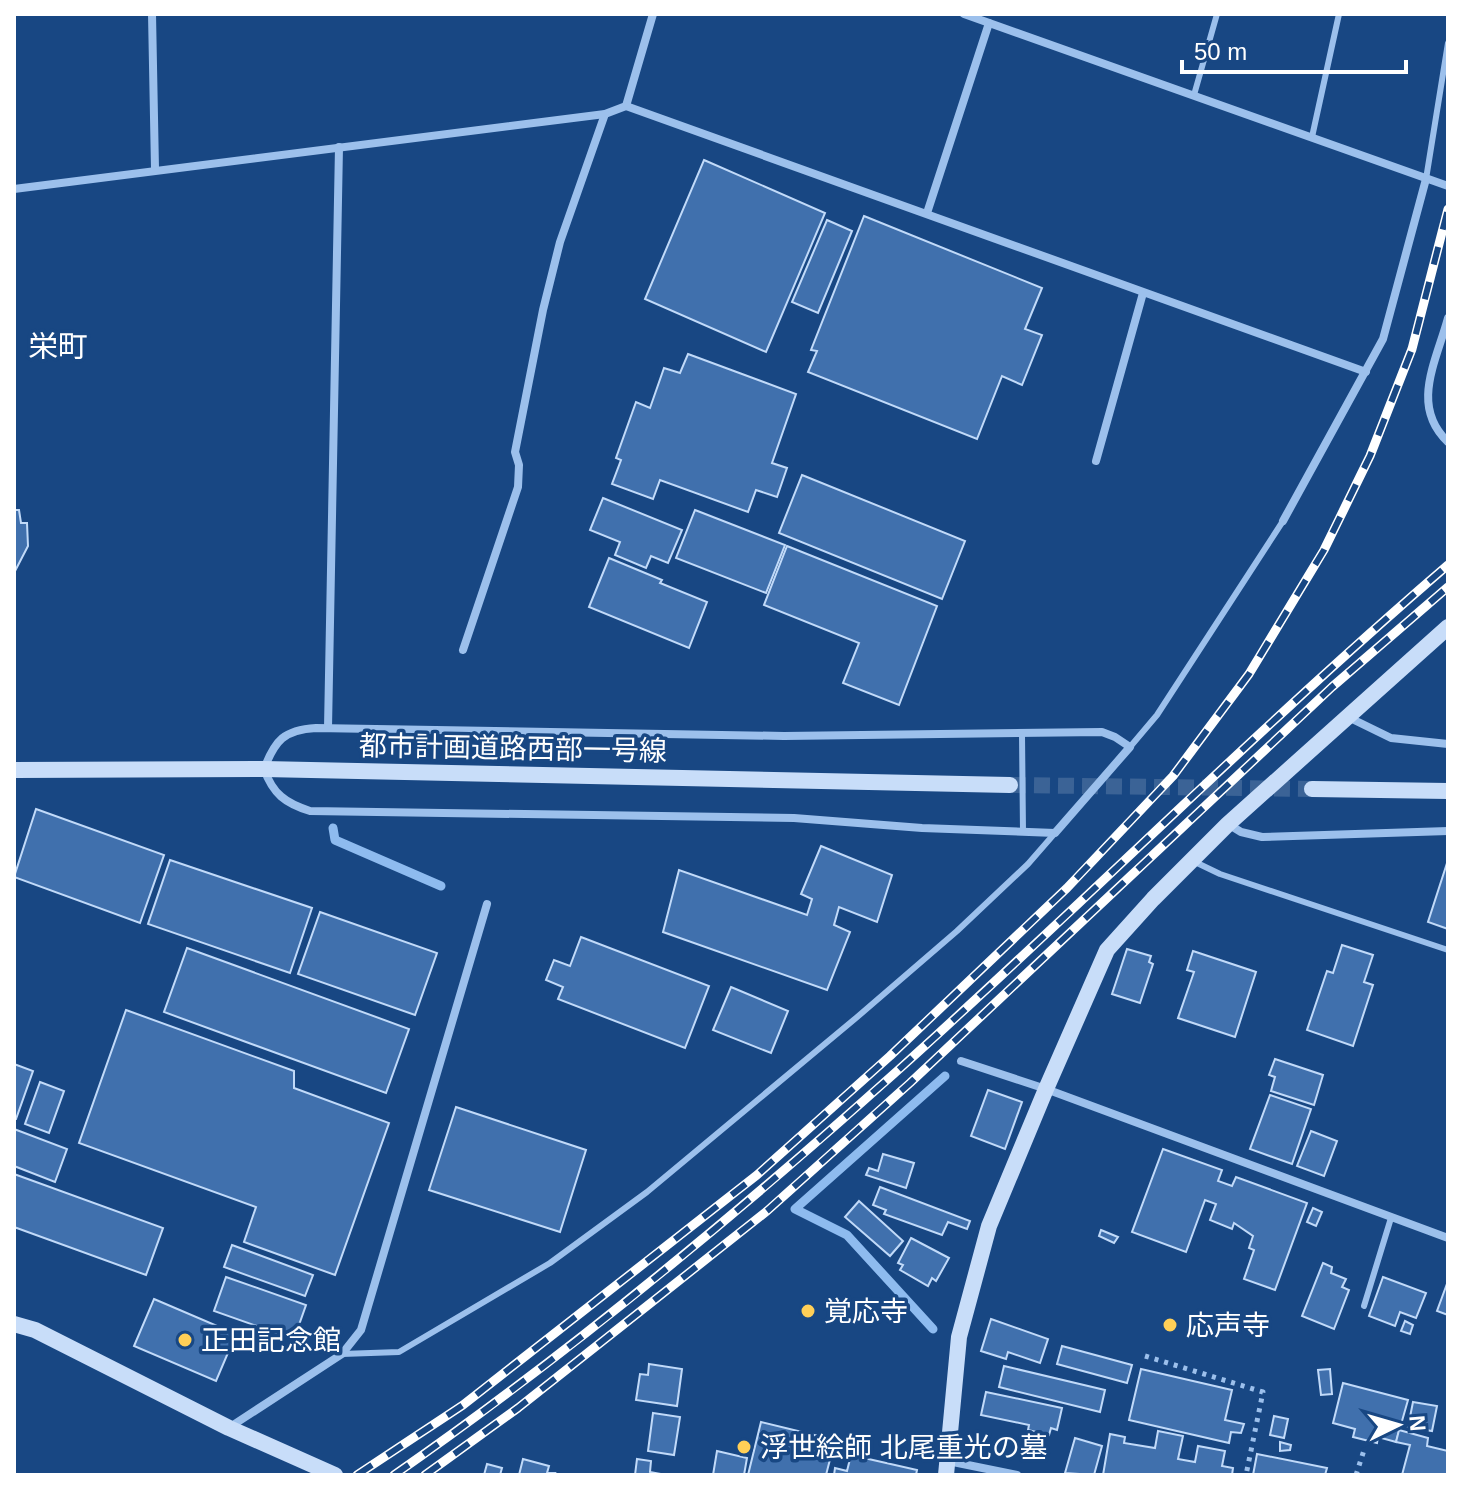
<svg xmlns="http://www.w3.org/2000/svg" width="1462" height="1489" font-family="Arial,'Noto Sans JP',sans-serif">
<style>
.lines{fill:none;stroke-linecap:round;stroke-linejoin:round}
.stream{stroke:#8ebbef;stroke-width:9}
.building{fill:#4070ad;stroke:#c1daf9;stroke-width:2}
.secondary-tunnel{stroke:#3b6396;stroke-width:16;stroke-dasharray:16 8;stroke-linecap:butt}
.path{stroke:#9cc0ec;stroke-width:5;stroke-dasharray:4 6;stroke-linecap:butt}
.lane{stroke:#9cc0ec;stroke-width:6}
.street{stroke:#9cc0ec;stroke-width:8}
.secondary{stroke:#c8ddf9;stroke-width:16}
.rail-casing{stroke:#fff;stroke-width:9}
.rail{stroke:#184783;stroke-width:6;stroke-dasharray:18;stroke-linecap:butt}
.poi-dot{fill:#ffcf57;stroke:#184783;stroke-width:3}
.labels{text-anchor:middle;stroke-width:7;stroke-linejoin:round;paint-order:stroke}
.street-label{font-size:28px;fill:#fff;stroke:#184783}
.poi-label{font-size:28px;fill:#fff;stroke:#184783;text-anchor:start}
.neighbourhood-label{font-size:30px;fill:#fff;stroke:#184783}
</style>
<rect width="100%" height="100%" fill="#184783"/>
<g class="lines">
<!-- stream -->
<g class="stream">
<path d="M333 828 335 840 441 886"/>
<path d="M933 1329 847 1235 795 1209 945 1076"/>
</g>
</g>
<!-- building -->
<g class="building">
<path d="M704 160 825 213 766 352 645 299Z"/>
<path d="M864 216 1042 288 1025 329 1042 335 1022 385 1002 376 977 439 808 372 817 351 811 350Z"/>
<path d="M827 220 852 231 818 313 792 302Z"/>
<path d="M688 354 796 394 772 463 787 468 777 497 756 490 748 512 660 480 653 499 612 484 621 460 616 458 636 402 650 408 664 368 680 373Z"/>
<path d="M802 475 965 541 942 599 779 533Z"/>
<path d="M603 498 682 530 668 563 651 556 646 568 615 555 620 542 590 530Z"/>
<path d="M14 510H19L21 523H27L28 546 14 573Z"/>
<path d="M695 510 785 545 766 593 676 558Z"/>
<path d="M787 546 937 606 899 705 843 683 859 643 764 605Z"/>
<path d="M609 558 662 580 660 583 707 602 689 648 589 607Z"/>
<path d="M36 809 164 855 140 923 14 877Z"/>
<path d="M821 846 892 875 877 922 839 907 834 925 850 932 827 990 663 932 679 870 807 915 812 899 801 894Z"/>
<path d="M170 860 312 908 290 973 148 924Z"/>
<path d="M1448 860V929L1428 922Z"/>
<path d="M320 912 437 953 415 1015 298 974Z"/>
<path d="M581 937 709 986 685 1048 558 999 563 987 546 980 554 960 570 966Z"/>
<path d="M1342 945 1373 955 1364 982 1373 985 1353 1046 1307 1030 1327 971 1333 973Z"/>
<path d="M187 948 409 1029 386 1093 164 1012Z"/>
<path d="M1127 949 1151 956 1149 962 1153 964 1140 1003 1112 994Z"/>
<path d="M1193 951 1256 972 1235 1037 1178 1018 1194 972 1187 970Z"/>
<path d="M731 987 788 1011 771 1053 713 1030Z"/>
<path d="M126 1010 294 1071V1088L389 1123 335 1275 244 1242 256 1207 79 1143Z"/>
<path d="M1275 1059 1323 1075 1314 1105 1271 1091 1275 1077 1269 1075Z"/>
<path d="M14 1064 33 1071 16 1119H14Z"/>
<path d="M40 1082 64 1091 49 1133 25 1124Z"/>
<path d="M988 1090 1022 1102 1005 1149 971 1136Z"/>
<path d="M1270 1095 1311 1109 1292 1164 1250 1149Z"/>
<path d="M456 1107 586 1150 560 1232 429 1190Z"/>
<path d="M14 1129 67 1149 55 1182 14 1166Z"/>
<path d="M1311 1131 1337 1141 1324 1176 1297 1166Z"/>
<path d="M1163 1149 1222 1170 1218 1181 1232 1186 1236 1177 1307 1203 1275 1290 1244 1279 1254 1250 1249 1248 1253 1236 1234 1223 1232 1229 1210 1220 1216 1204 1205 1200 1186 1252 1132 1232Z"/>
<path d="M883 1154 914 1163 906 1188 866 1175 869 1168 878 1171Z"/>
<path d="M14 1174 163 1228 146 1275 14 1227Z"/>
<path d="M880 1187 970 1221 967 1229 948 1222 942 1235 884 1214 886 1210 873 1205Z"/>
<path d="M859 1201 903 1241 890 1256 845 1217Z"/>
<path d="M1313 1208 1322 1212 1316 1226 1307 1222Z"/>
<path d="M1101 1230 1118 1237 1114 1243 1099 1236Z"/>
<path d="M911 1238 949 1258 936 1281 932 1278 928 1286 900 1270 903 1265 898 1263Z"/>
<path d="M232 1245 313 1275 305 1296 224 1267Z"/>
<path d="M1323 1263 1332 1267 1331 1273 1346 1279 1342 1287 1349 1290 1334 1329 1302 1316Z"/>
<path d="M226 1277 306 1305 294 1339 214 1311Z"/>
<path d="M1383 1277 1426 1293 1416 1318 1400 1312 1395 1326 1369 1316Z"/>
<path d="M1448 1281V1315L1437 1311Z"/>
<path d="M154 1299 236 1334 216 1381 134 1346Z"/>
<path d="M991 1319 1048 1339 1040 1363 1008 1352 1006 1359 981 1351Z"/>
<path d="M1405 1321 1413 1325 1410 1334 1401 1331Z"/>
<path d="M1062 1346 1132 1365 1127 1383 1057 1364Z"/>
<path d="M649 1364 682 1369 677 1406 636 1400 640 1374 648 1375Z"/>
<path d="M1004 1366 1105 1390 1100 1412 999 1387Z"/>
<path d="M1141 1369 1232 1390 1225 1420 1244 1424 1241 1433 1231 1432 1229 1443 1129 1420Z"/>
<path d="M1330 1369 1332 1394 1321 1395 1318 1370Z"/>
<path d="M1343 1383 1408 1400 1396 1442 1378 1437 1377 1443 1353 1437 1355 1429 1333 1423Z"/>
<path d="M986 1392 1062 1408 1057 1430 1051 1428 1049 1435 1028 1430 1029 1425 981 1415Z"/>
<path d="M1413 1402 1437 1406 1432 1431 1408 1427Z"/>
<path d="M653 1413 680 1417 674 1455 648 1451Z"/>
<path d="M1274 1416 1288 1419 1284 1438 1270 1435Z"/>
<path d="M761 1422 835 1440 826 1475H748Z"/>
<path d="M1399 1430 1428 1438 1427 1446 1448 1451V1475H1402L1410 1445 1396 1442Z"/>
<path d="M1158 1431 1183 1436 1178 1459 1195 1462 1198 1446 1225 1451 1222 1466 1233 1468 1232 1475H1103L1110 1434 1125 1437 1124 1443 1155 1448Z"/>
<path d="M1075 1438 1102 1446 1094 1475 1065 1473Z"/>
<path d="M1280 1442 1291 1445 1290 1450 1280 1451Z"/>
<path d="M717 1451 747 1458 744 1475H713Z"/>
<path d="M1257 1454 1327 1468 1325 1475H1253Z"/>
<path d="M851 1455 917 1470 916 1475H834L835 1468 847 1471Z"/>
<path d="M523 1459 549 1466 547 1473H555L554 1475H519Z"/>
<path d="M637 1459 651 1461 650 1472 666 1475H635Z"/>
<path d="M487 1464 502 1468 500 1475H484Z"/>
</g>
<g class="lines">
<!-- secondary-tunnel -->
<path class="secondary-tunnel" d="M1010 785 1312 789"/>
<!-- path -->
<g class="path">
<path d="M1145 1356 1263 1392 1246 1475"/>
<path d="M1356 1475 1364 1450"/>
</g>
<!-- lane -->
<g class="lane">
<path d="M1194 95 1217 14"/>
<path d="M1312 137 1339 14"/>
<path d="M1426 179 1448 43"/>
<path d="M1022 735 1023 831"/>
<path d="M1130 747 1157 715 1283 521"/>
<path d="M1195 862 1220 874 1448 950"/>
<path d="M1364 1306 1391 1218"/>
<path d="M342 1354 399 1352 550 1263 647 1192 856 1018 957 931 1028 864 1055 833"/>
</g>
<!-- street -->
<g class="street">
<path d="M152 14 155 169"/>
<path d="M964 14 1448 186"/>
<path d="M626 106 1366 372"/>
<path d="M14 189 605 114 626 106 653 14"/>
<path d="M927 213 989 23"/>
<path d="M1448 318C1436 362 1410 406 1448 442"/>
<path d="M1096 461 1143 293"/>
<path d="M1283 521 1383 339 1426 179"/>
<path d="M463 650 518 487 519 465 515 452 543 310 560 242 605 114"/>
<path d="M1348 717 1391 738 1448 744"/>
<path d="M316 728 784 736 1102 732 1115 737 1130 747 1055 833 922 828 794 818 310 811C285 803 273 794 264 769 275 740 284 730 316 728Z"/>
<path d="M328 728 339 147"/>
<path d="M1228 824 1241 832 1262 837 1448 831"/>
<path d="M961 1061 1046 1089 1448 1238"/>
<path d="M230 1427 342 1354 361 1330 487 904"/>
<path d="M948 1461 1017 1475"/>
</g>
<!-- secondary -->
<g class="secondary">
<path d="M14 770 264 769 1010 785"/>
<path d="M1312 789 1448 791"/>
<path d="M14 1324 35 1330 229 1428 335 1475"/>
<path d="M946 1475 959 1337 989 1226 1046 1089 1107 950 1153 899 1228 824 1448 627"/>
</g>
<defs>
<g id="rail">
<path d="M357 1475 463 1405 757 1175 890 1056 1067 888 1173 776 1249 674 1324 550 1370 456 1412 349 1448 209"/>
<path d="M394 1475C570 1353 736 1215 896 1072 1082 905 1258 728 1448 565"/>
<path d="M425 1475 518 1408 767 1211 910 1083 1332 687 1448 587"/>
</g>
</defs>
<!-- rail casing -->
<use href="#rail" class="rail-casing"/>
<!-- rail -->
<use href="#rail" class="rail"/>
</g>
<!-- markers -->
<g class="poi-dot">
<circle cx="808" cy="1311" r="8"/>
<circle cx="1170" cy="1325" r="8"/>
<circle cx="185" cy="1340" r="8"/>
<circle cx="744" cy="1447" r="8"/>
</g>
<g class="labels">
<!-- street labels -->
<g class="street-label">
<text transform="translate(513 748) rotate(1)" y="10">都市計画道路西部一号線</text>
</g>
<!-- poi labels -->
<g class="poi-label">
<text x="824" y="1321">覚応寺</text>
<text x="1186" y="1335">応声寺</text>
<text x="201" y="1350">正田記念館</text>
<text x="760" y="1457">浮世絵師 北尾重光の墓</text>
</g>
<!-- neighbourhood labels -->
<g class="neighbourhood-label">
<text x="58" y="357">栄町</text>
</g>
</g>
<!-- border -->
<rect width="1462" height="1489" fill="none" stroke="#ffffff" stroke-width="32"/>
<!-- north arrow -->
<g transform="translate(1398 1425) rotate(85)" stroke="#184783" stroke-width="6" paint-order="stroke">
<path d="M0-6L14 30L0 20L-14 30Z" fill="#ffffff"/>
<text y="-12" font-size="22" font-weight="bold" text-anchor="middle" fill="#ffffff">N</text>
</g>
<!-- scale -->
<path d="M1182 60v12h224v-12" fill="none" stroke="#ffffff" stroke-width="4"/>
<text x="1194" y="60" font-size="24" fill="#ffffff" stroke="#184783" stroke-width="6" paint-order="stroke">50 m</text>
</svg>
